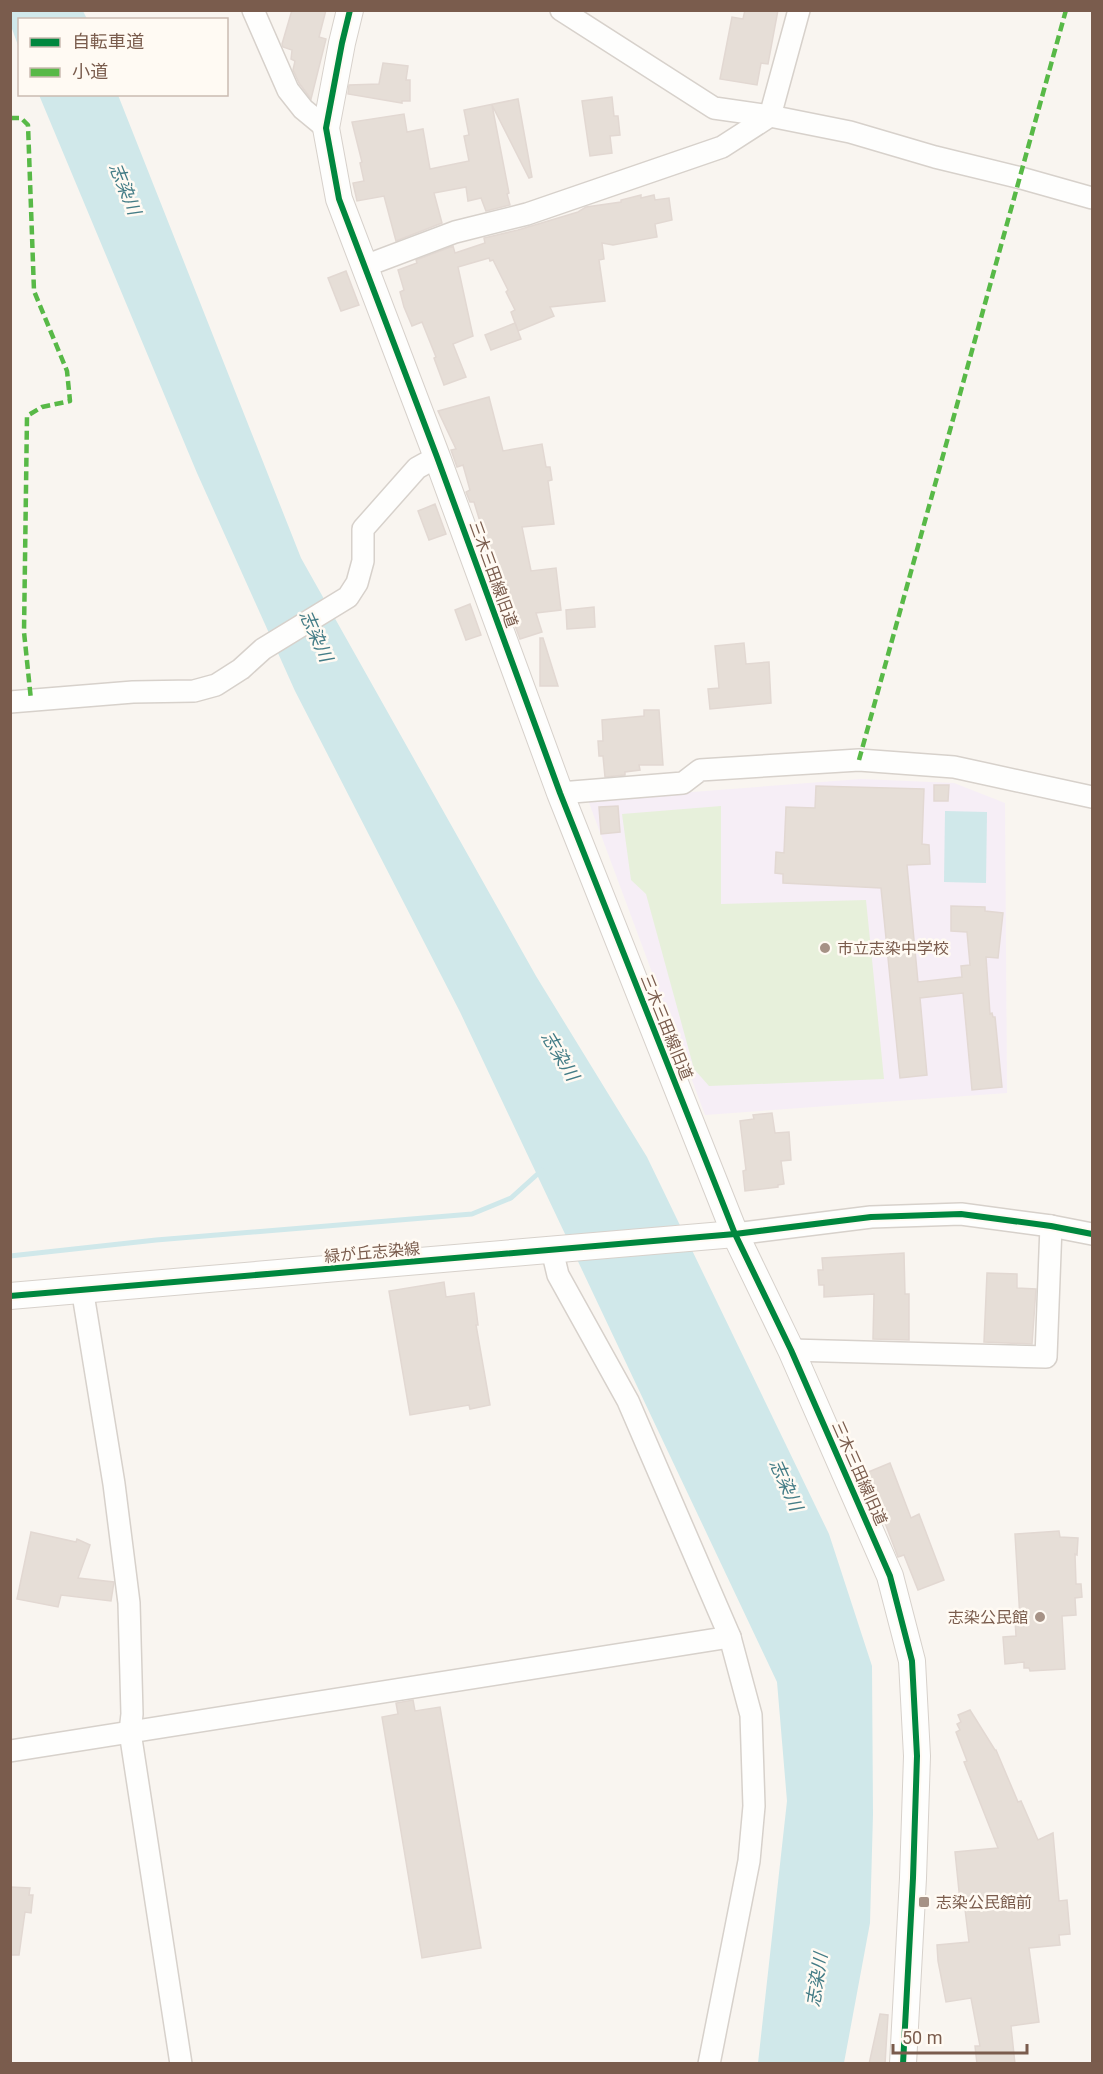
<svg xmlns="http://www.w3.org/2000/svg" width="1103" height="2074" font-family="Roboto,'Noto Sans JP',sans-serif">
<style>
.education{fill:#f6eef6}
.green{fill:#e7f0db}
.water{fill:#d0e8ea}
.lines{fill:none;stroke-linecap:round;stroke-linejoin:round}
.stream{stroke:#d0e8ea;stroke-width:5}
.building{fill:#e6ded7;stroke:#e2d8d2;stroke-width:1.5}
.minor-casing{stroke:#d7d1cb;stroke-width:24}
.tertiary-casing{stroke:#d7d1cb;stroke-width:28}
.minor{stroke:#fefefd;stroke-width:21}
.tertiary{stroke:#fefefd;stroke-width:26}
.quiet{stroke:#58b947;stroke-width:4.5;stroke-dasharray:9 4.5;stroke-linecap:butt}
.cycleway-casing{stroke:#fffaf3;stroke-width:10}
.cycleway{stroke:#00873e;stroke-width:6}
.poi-dot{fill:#a69286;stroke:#fffaf3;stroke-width:2}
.labels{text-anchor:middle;stroke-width:5;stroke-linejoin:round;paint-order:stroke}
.street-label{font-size:16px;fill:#7a5c4d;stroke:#fffaf3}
.poi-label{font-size:16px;fill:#7a5c4d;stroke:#fffaf3;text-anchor:start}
.water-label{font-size:18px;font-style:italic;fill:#437c86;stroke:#fffaf3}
</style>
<rect width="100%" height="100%" fill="#f9f5f0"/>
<!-- education -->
<path class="education" d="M861 779 954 783 1005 803 1007 1093 705 1115 588 800Z"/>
<!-- green -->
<path class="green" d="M721 806V904L866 900 884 1079 709 1086 694 1069 646 894 631 880 622 814Z"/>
<!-- water -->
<g class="water">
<path d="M10 11H83L87 19 20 20 19 48 11 26Z"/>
<path d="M39 95H118L301 558 536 976 647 1157 829 1534 872 1666 873 1814 870 1923 844 2063H758L787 1801 777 1682 460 1012 295 691 197 473Z"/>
<path d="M945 811 987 812 986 883 944 882Z"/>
</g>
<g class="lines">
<!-- stream -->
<path class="stream" d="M10 1256 156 1240 472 1214 511 1198 542 1170"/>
</g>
<!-- building -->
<g class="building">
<path d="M292 10H326L319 37 326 39 311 99 299 83 293 70 295 61 291 59 292 50 283 47 282 44Z"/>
<path d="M745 10H778L768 64 761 63 757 85 720 79 732 17 743 19Z"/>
<path d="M383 63 408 66 406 80H410V101H402V103L348 94 349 85 379 84Z"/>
<path d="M612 97 614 116H618L620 135 610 136 612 153 590 156 582 101Z"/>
<path d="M518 99 532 177 529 178 492 105 509 193 507 194 510 205 486 211 481 198 468 201 466 187 434 193 442 223 396 241 384 196 357 201 353 183 364 181 360 163 362 162 352 122 404 114 407 132 423 129 430 169 469 161 464 136 469 135 464 110Z"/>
<path d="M641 195V198L654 195 655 200 669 198 672 220 655 224 657 237 613 245 602 243 604 259 599 260 605 301 550 307 554 316 518 331 511 312 515 310 506 292 508 290 493 260 490 261 489 258 458 267 473 336 453 344 466 377 444 385 434 358 436 357 422 322 412 326 404 307 400 292 404 290 398 270 417 263 416 260 453 246 455 253 485 243 484 238 518 230 578 212 586 207 621 202V200Z"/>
<path d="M346 271 359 305 341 311 328 278Z"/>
<path d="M515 323 521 339 491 350 485 335Z"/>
<path d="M489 397 503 451 542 444 546 467H550L552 480 548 481 554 524 522 527 531 571 556 568 561 610 536 613 542 632 520 639 510 612 514 610 508 585 500 587 474 502H470L466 492 470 490 463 465 457 467 451 450 456 449 438 411Z"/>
<path d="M435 504 446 534 429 540 418 511Z"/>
<path d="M470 604 481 635 466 640 455 610Z"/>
<path d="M594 607 595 627 567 629 566 610Z"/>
<path d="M540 638H543L558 686H540Z"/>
<path d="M744 643 746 664 769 662 771 703 710 709 708 689 719 688 715 646Z"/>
<path d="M644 710H659L663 765H639L640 770 625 772V775L605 777 603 756H599L598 741H603L602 720 644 716Z"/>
<path d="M934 785H949L948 801H934Z"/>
<path d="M816 786 924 789 922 844 929 845 930 864 907 865 918 982 962 977 961 966 970 965 967 932 951 931V906L985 907V911L1003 913 998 958 986 957 990 1014 992 1013 993 1017H995L1002 1087 972 1090 963 993 920 998 927 1075 900 1078 881 888 783 883V874L775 873 776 852 784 853 786 807 815 808Z"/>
<path d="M618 806 620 832 601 834 599 807Z"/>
<path d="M772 1113 775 1133 789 1132 791 1160 781 1161 784 1184 778 1185V1187L745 1191 743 1171 746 1170 740 1121 754 1119 753 1115Z"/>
<path d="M904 1253 905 1294H909V1340L873 1339 874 1294 824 1297V1285H819L818 1270H823L822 1258Z"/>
<path d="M987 1273 1017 1274V1288L1036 1289 1032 1344 984 1342Z"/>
<path d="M444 1282 446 1297 474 1293 478 1325H476L490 1405 470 1409 469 1405 410 1415 389 1291Z"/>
<path d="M890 1463 911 1518 919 1514 944 1580 918 1590 904 1555 898 1557 866 1473Z"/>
<path d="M1059 1531 1060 1537 1078 1538 1077 1555 1075 1554 1076 1584H1081L1082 1597 1075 1598 1076 1615 1062 1616 1065 1669 1030 1671 1029 1668H1024V1662L1005 1664 1003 1637 1016 1636 1015 1619H1020L1015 1534Z"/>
<path d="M31 1532 76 1542 77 1539 90 1545 78 1578 114 1582 111 1601 61 1595 58 1607 17 1599Z"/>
<path d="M413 1700 415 1711 440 1707 481 1948 422 1958 382 1717 398 1714 396 1703Z"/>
<path d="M970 1710 995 1750H996L1018 1802 1021 1801 1038 1840 1053 1833 1059 1901 1067 1900 1070 1934 1059 1935 1060 1945 1029 1948 1039 2022 1011 2026 1015 2064H977L975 2046H980L971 1998 946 2002 938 1961 937 1945 969 1942 964 1901H960L955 1852 998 1848 964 1762 967 1761 956 1732 960 1730 957 1724 961 1722 958 1715Z"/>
<path d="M10 1887 30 1888 29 1895H33L31 1913 25 1912 19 1955H10Z"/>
<path d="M880 2014 888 2015 885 2064H869Z"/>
</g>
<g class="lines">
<defs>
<g id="minor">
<path d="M253 10 288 90 303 109 326 128"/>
<path d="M561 10 714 108 770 116 850 132 935 157 1021 178 1092 198"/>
<path d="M365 266 455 232 527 214 722 147 770 116 799 10"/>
<path d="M10 702 133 692 194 691 216 685 241 669 263 649 348 597 357 583 363 561V529L417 468 437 457"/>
<path d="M560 793 683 783 700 770 859 760 954 767 1092 797"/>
<path d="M735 1234 871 1217 961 1214 1051 1226 1092 1234"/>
<path d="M552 1250 558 1275 628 1401 730 1637 751 1715 754 1806 749 1861 709 2064"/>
<path d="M82 1288 114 1484 129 1603 132 1714 130 1732 181 2064"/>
<path d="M791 1350 1046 1357 1051 1226"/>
<path d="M10 1751 730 1637"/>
</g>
<g id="tertiary">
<path d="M350 10 342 43 326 128 339 199 437 457 560 793 735 1234 791 1350 890 1576 912 1661 917 1756 913 1878 903 2064"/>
<path d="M10 1296 735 1234"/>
</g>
</defs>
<!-- minor casing -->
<use href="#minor" class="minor-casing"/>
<!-- tertiary casing -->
<use href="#tertiary" class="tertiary-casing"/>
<!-- minor -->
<use href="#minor" class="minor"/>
<!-- tertiary -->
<use href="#tertiary" class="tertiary"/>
<!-- quiet -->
<g class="quiet">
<path d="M10 118H21L28 125 34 291 67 371 70 401 42 407 27 416 24 632 31 700"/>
<path d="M859 760 1066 10"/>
</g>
<defs>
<g id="cycleway">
<path d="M350 10 342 43 326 128 339 199 437 457 560 793 735 1234 791 1350 890 1576 912 1661 917 1756 913 1878 903 2064"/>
<path d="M10 1296 735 1234 871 1217 961 1214 1051 1226 1092 1234"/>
</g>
</defs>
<!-- cycleway casing -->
<use href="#cycleway" class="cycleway-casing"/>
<!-- cycleway -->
<use href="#cycleway" class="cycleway"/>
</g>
<!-- markers -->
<g class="poi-dot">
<circle cx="825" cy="948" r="6"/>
<circle cx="1040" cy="1617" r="6"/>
<rect x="918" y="1896" width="12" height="12" rx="3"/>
</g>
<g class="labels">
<!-- street labels -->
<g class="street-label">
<text transform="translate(494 574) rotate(70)" y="6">三木三田線旧道</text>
<text transform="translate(667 1027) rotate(68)" y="6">三木三田線旧道</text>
<text transform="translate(372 1252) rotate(-5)" y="6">緑が丘志染線</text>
<text transform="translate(860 1473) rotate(66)" y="6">三木三田線旧道</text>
</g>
<!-- poi labels -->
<g class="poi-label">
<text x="837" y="954">市立志染中学校</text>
<text x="1028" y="1623" text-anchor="end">志染公民館</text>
<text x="936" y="1908">志染公民館前</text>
</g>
<!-- water labels -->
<g class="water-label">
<text transform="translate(125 189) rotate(68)" y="6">志染川</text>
<text transform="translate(316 636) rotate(66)" y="6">志染川</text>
<text transform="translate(560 1056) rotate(59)" y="6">志染川</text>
<text transform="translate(786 1485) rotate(66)" y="6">志染川</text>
<text transform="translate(817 1980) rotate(-81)" y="6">志染川</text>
</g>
</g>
<!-- border -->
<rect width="1103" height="2074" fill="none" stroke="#7a5c4d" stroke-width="24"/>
<!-- legend -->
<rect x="18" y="18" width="210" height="78" fill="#fffaf3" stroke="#cabbb1" stroke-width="1.5"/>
<rect x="30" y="38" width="30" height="9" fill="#00873e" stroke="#cabbb1" stroke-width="1.5"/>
<text x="72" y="48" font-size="18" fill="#7a5c4d">自転車道</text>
<rect x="30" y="68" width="30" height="9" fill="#58b947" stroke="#cabbb1" stroke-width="1.5"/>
<text x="72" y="78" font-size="18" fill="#7a5c4d">小道</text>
<!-- scale -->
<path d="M893 2044v9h134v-9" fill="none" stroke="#7a5c4d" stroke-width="3"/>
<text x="902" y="2044" font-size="18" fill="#7a5c4d" stroke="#fffaf3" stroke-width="4.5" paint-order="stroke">50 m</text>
</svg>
